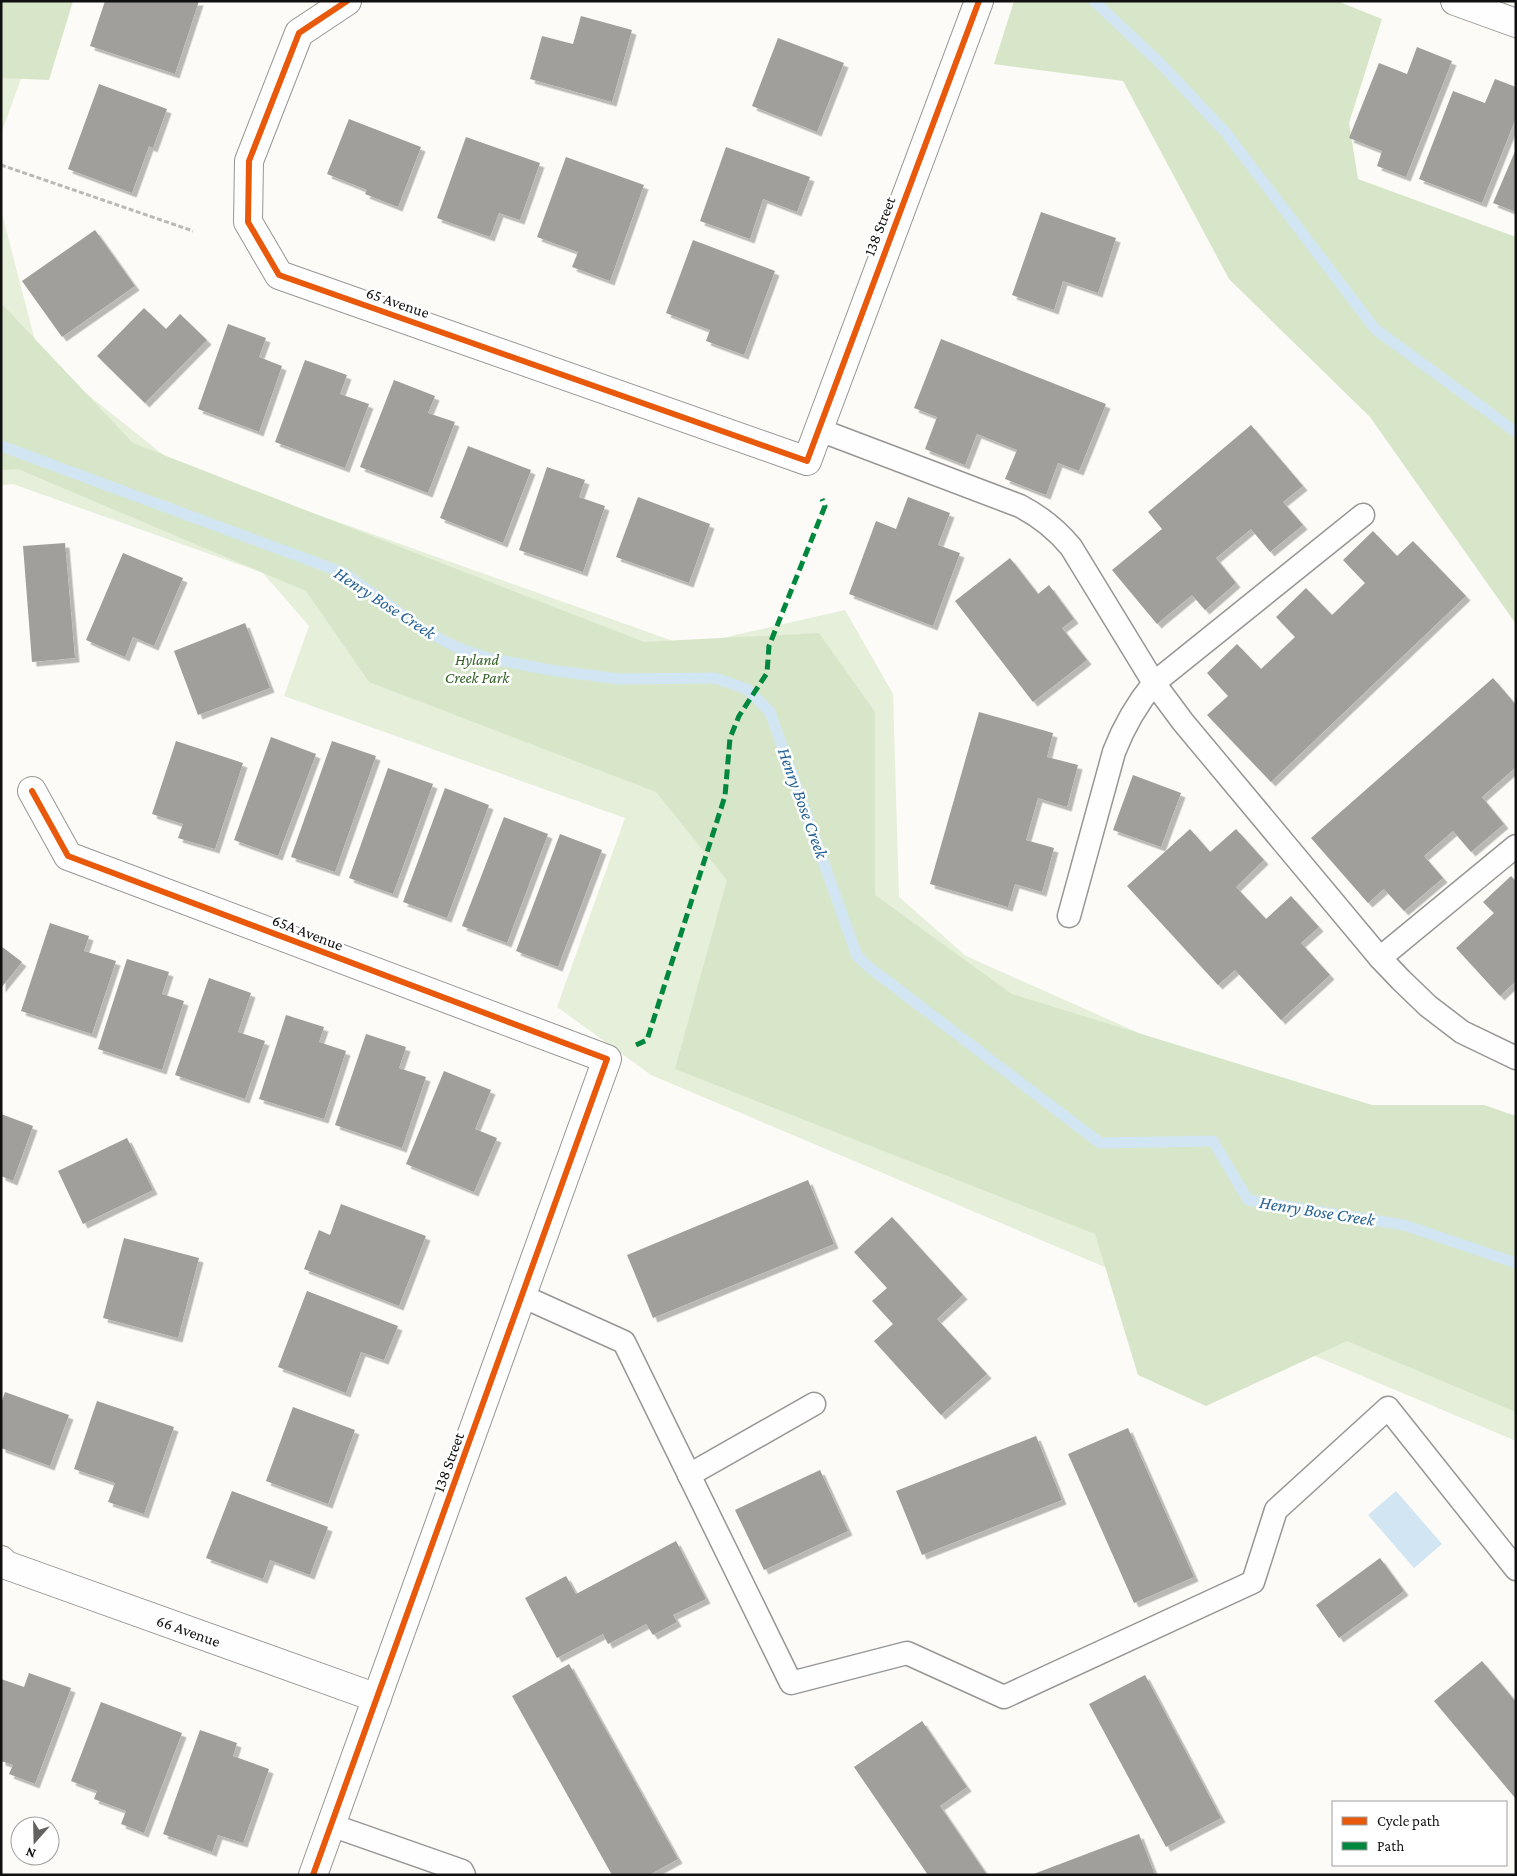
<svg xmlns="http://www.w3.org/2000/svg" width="1517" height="1876" font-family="'Crimson Pro',serif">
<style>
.green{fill:#e6efd9}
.forest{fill:#d7e6c8}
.water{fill:#d1e6f2}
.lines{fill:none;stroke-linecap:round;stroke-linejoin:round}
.stream{stroke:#d1e6f2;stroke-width:11}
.building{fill:#a09f9c;filter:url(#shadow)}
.service-casing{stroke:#969694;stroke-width:25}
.minor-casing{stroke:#969694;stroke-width:30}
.path{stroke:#b9b9b8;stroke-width:3;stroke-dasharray:5 2.5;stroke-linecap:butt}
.service{stroke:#fffefe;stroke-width:22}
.minor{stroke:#fffefe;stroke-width:28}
.quiet{stroke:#00873e;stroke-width:5;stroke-dasharray:10 5;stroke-linecap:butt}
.cycleway-casing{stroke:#fff;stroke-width:9}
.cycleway{stroke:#e8590c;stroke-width:6}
.labels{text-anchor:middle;stroke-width:5;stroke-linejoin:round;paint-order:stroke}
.street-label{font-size:16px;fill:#101010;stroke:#fff}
.park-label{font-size:16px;font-style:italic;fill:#336227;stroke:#fff}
.water-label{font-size:18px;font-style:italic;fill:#276495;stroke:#fff}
</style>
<defs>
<filter id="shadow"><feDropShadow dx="4.5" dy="4.5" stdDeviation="0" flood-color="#0004"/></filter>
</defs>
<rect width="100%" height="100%" fill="#fcfbf7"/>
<!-- green -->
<g class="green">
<path d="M1 1H49L1 134Z"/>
<path d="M1 210 39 356 175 464 687 646 845 610 893 694 899 897 966 956 1341 1123 1516 1190V1441L651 1075 557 1007 625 818 284 696 309 626 263 573 13 484 1 485Z"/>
</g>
<!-- forest -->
<g class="forest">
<path d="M1 1H73L49 80 1 78Z"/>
<path d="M1014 1H1337L1382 19 1349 123 1358 179 1516 237V624L1370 417 1229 279 1123 81 994 64Z"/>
<path d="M1 303 133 443 644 642 819 633 875 712V895L1012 994 1372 1105H1484L1516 1116V1412L1347 1341 1206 1406 1138 1375 1095 1234 675 1069 727 880 656 792 369 682 306 591 18 469 1 470Z"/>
</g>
<!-- water -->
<path class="water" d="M1396 1491 1442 1544 1414 1568 1368 1515Z"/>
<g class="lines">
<!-- stream -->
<g class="stream">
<path d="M1094 1 1161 64 1226 133 1375 329 1516 432"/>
<path d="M1 446 344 573 424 630 456 647 488 658 550 670 619 679 715 678 747 689 770 712 857 956 870 968 1100 1143 1213 1141 1248 1200 1404 1225 1516 1263"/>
</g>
</g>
<!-- building -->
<g class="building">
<path d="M105 1H199L175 74 90 46Z"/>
<path d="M581 16 632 30 612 102 530 79 542 36 573 44Z"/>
<path d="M778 38 844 63 817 132 752 106Z"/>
<path d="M1417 47 1452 61 1406 177 1377 166 1382 151 1349 138 1379 63 1407 74Z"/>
<path d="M1495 79 1516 87V118L1482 203 1419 179 1453 91 1485 103Z"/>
<path d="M99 84 167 109 153 148 149 146 132 193 68 169Z"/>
<path d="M349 119 421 147 398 207 365 194 367 190 327 174Z"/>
<path d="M466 137 540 163 520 220 499 213 490 237 437 218Z"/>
<path d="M726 147 810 177 797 212 763 199 750 239 700 221Z"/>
<path d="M1516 149V212L1493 203Z"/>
<path d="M566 157 644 185 610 281 572 267 578 252 537 237Z"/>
<path d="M1041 212 1116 238 1098 293 1063 281 1054 310 1012 295Z"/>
<path d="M95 230 135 286 62 337 22 281Z"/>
<path d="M693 240 775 271 744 355 706 341 710 330 666 313Z"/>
<path d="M144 308 166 329 180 314 207 340 145 403 97 356Z"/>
<path d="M228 324 266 338 259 357 282 366 259 432 198 409Z"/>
<path d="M941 339 1106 404 1079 471 1058 463 1046 495 1005 479 1017 450 977 434 965 465 925 449 937 417 914 408Z"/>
<path d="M305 360 347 375 340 394 369 404 345 468 275 442Z"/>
<path d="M394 380 435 396 428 413 455 422 428 493 360 467Z"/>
<path d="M1251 425 1303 486 1283 502 1303 525 1270 552 1251 529 1216 558 1236 583 1205 610 1192 595 1157 624 1112 570 1162 529 1148 512Z"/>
<path d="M468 446 531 470 503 543 440 518Z"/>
<path d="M547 467 585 480 579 497 605 506 583 572 519 550Z"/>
<path d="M638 497 710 524 689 583 616 557Z"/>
<path d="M908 497 950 513 938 545 960 553 933 626 849 594 876 521 896 529Z"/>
<path d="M1373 531 1397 556 1413 541 1466 596 1271 782 1207 715 1228 696 1207 673 1237 644 1261 669 1295 637 1276 617 1306 588 1332 615 1365 583 1343 560Z"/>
<path d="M65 543 75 658 32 662 23 546Z"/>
<path d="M123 553 183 578 154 646 133 637 125 657 86 640Z"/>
<path d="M1010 558 1038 594 1049 585 1074 619 1062 628 1087 660 1033 702 955 601Z"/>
<path d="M245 623 270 688 198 715 174 651Z"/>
<path d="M1493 678 1516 705V767L1482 797 1504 824 1471 852 1453 831 1424 856 1443 878 1404 911 1384 889 1368 903 1311 838Z"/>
<path d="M979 712 1053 733 1047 757 1078 765 1067 807 1038 798 1026 840 1054 848 1042 892 1015 884 1008 907 930 884Z"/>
<path d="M271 737 316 754 278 856 234 840Z"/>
<path d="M176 741 243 763 215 849 178 838 183 824 152 814Z"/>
<path d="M332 741 376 756 335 872 291 857Z"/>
<path d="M388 768 433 784 393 894 349 878Z"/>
<path d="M1133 775 1181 793 1161 847 1113 830Z"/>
<path d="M445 788 489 805 447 918 403 902Z"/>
<path d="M504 817 548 834 507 943 462 926Z"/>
<path d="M1190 829 1210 852 1236 829 1264 860 1236 887 1266 919 1291 896 1319 927 1301 943 1330 975 1281 1020 1235 970 1218 985 1127 886Z"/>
<path d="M560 834 602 850 558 967 516 951Z"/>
<path d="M1511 876 1516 881V981L1500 996 1456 948 1494 913 1483 902Z"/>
<path d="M50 923 89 936 84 951 116 961 92 1034 21 1011Z"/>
<path d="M1 946 22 962 1 988Z"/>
<path d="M127 959 169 972 162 994 184 1001 162 1070 98 1049Z"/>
<path d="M209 978 251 993 238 1032 265 1041 245 1099 175 1075Z"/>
<path d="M286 1015 324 1027 319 1042 346 1051 324 1119 259 1099Z"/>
<path d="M366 1034 406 1047 399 1068 426 1077 402 1148 335 1125Z"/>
<path d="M444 1071 491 1090 475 1129 497 1138 474 1192 406 1164Z"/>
<path d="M1 1114 33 1126 13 1181 1 1176Z"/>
<path d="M127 1138 153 1190 83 1224 58 1171Z"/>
<path d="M808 1180 834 1244 653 1318 627 1255Z"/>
<path d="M341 1204 426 1236 399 1306 304 1269 319 1230 330 1235Z"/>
<path d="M892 1217 963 1295 937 1319 987 1374 941 1415 874 1341 893 1324 872 1301 887 1288 854 1252Z"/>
<path d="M124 1238 199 1258 178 1338 103 1318Z"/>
<path d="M307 1291 398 1326 384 1360 361 1352 346 1393 278 1367Z"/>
<path d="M5 1392 69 1415 50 1466 1 1448V1404Z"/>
<path d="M97 1401 174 1427 144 1514 108 1502 115 1483 74 1469Z"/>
<path d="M293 1407 355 1430 328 1504 266 1481Z"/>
<path d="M1128 1428 1194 1577 1134 1603 1068 1454Z"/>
<path d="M1036 1436 1062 1500 922 1555 896 1491Z"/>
<path d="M820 1470 848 1531 764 1570 735 1510Z"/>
<path d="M232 1491 328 1527 310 1575 270 1560 263 1579 206 1558Z"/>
<path d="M676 1541 706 1599 673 1615 677 1622 653 1635 646 1624 608 1644 603 1634 557 1658 525 1598 566 1576 576 1594Z"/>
<path d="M1380 1558 1404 1591 1339 1638 1316 1605Z"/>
<path d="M1482 1661 1516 1702V1799L1434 1701Z"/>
<path d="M569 1664 678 1859 649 1875H612L512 1696Z"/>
<path d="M29 1673 71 1688 35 1784 9 1774 13 1765 1 1761V1679L24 1687Z"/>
<path d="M1145 1675 1221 1818 1166 1847 1089 1704Z"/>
<path d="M101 1702 182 1733 144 1833 121 1824 126 1811 94 1799 97 1791 71 1781Z"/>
<path d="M922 1721 967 1787 940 1806 987 1875H928L854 1767Z"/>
<path d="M200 1730 237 1743 233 1756 269 1769 243 1843 218 1835 212 1852 163 1834Z"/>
<path d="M1139 1834 1155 1875H1031Z"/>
</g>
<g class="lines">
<defs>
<g id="service">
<path d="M817 429 1020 506C1041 517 1056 529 1071 547L1154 683 1183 722 1380 958 1401 980 1428 1006 1462 1032 1516 1058"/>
<path d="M1069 916 1114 752C1124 726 1136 705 1154 683L1363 515"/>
<path d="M1380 958 1516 846"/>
<path d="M522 1296 624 1342 791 1683 907 1653 1004 1697 1253 1582 1276 1510 1388 1408 1516 1569"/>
<path d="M689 1475 814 1404"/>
<path d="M331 1825 462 1871 464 1875"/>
</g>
<g id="minor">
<path d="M347 1 299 33 249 161 248 222 279 275 807 461 979 1"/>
<path d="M1455 1 1516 23"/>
<path d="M32 791 68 856 607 1059 313 1875"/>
<path id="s1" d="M1 1560 6 1565 377 1698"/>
</g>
</defs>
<!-- service casing -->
<use href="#service" class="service-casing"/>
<!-- minor casing -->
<use href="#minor" class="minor-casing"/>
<!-- path -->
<path class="path" d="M1 165 193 231"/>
<!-- service -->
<use href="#service" class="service"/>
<!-- minor -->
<use href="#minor" class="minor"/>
<!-- quiet -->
<path class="quiet" d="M636 1045 647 1040 725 796 730 738 739 716 767 673 769 646 825 506 822 499"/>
<defs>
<g id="cycleway">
<path d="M347 1 299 33 249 161 248 222 279 275 807 461 979 1"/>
<path d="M32 791 68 856 607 1059 313 1875"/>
</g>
</defs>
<!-- cycleway casing -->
<use href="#cycleway" class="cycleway-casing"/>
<!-- cycleway -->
<use href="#cycleway" class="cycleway"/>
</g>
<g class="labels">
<!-- street labels -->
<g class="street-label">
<text transform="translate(879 226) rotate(-69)" y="6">138 Street</text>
<text transform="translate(398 302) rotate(19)" y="6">65 Avenue</text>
<text transform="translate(308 932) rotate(21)" y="6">65A Avenue</text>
<text transform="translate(448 1462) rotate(-70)" y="6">138 Street</text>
<text dy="6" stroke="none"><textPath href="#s1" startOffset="201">66 Avenue</textPath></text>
</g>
<!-- park labels -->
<g class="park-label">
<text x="477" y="665">Hyland<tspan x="477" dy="18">Creek Park</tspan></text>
</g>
<!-- water labels -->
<g class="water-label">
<text transform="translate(385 603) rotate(33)" y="6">Henry Bose Creek</text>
<text transform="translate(803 803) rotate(70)" y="6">Henry Bose Creek</text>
<text transform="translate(1317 1211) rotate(9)" y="6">Henry Bose Creek</text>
</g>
</g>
<!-- border -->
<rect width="1517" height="1876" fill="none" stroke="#101010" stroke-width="5"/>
<!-- legend -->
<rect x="1332" y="1801" width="175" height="65" fill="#ffffff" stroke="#9f9f9f"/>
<rect x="1342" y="1817" width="25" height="8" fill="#e8590c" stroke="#9f9f9f"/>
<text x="1377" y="1826" font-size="15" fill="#101010">Cycle path</text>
<rect x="1342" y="1842" width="25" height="8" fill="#00873e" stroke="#9f9f9f"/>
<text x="1377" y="1851" font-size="15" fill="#101010">Path</text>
<!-- north arrow -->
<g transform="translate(35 1841) rotate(200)"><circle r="24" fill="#ffffff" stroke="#9f9f9f"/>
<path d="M0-4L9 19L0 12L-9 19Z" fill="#636261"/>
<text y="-8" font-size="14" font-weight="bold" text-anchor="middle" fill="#101010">N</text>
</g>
</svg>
